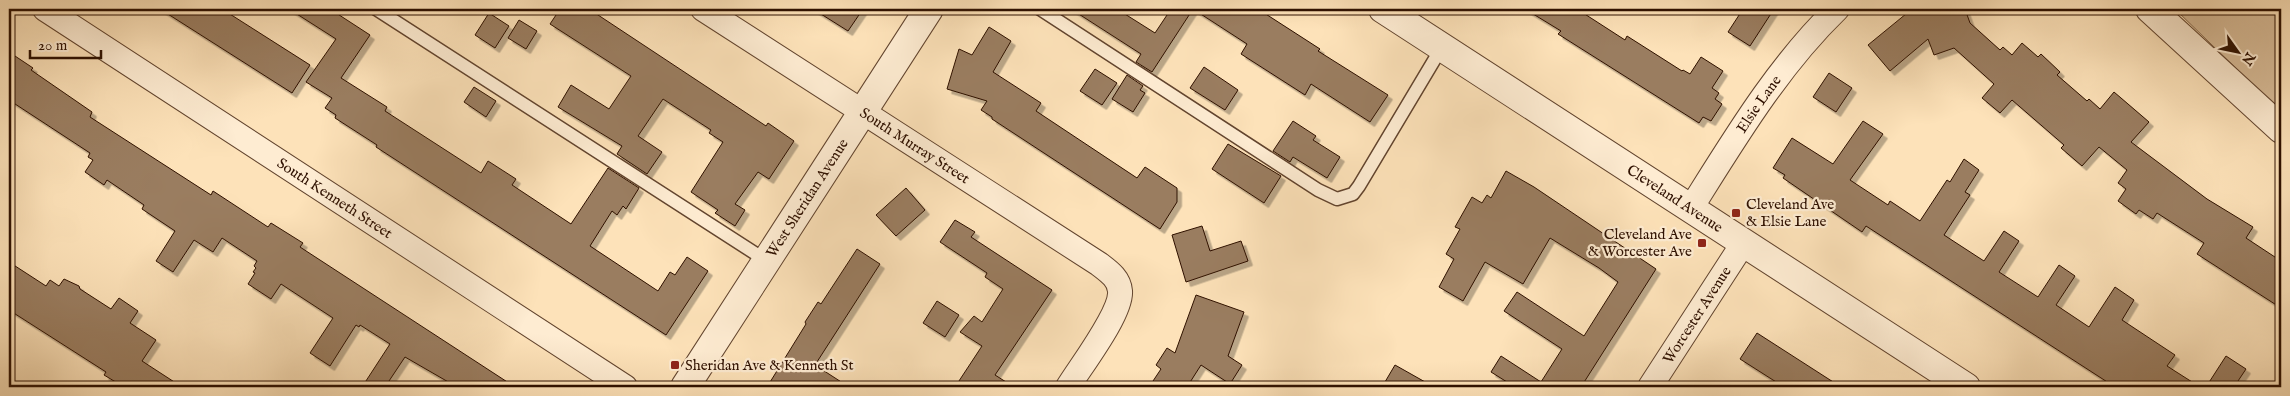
<svg xmlns="http://www.w3.org/2000/svg" width="2290" height="396" font-family="'IM FELL English',serif">
<style>
.green{fill:#dabe9a;stroke:#84674d}
.building{fill:#9a7d60;stroke:#2e1000;filter:url(#shadow)}
.lines{fill:none;stroke-linecap:round;stroke-linejoin:round}
.service-casing{stroke:#62442e;stroke-width:15}
.minor-casing{stroke:#62442e;stroke-width:26}
.tertiary-casing{stroke:#62442e;stroke-width:30}
.service{stroke:#feecd2;stroke-width:12}
.minor{stroke:#feecd2;stroke-width:24}
.tertiary{stroke:#feecd2;stroke-width:28}
.poi-dot{fill:#8f2418;stroke:#feecd2;stroke-width:2}
.labels{text-anchor:middle;stroke-width:4.5;stroke-linejoin:round;paint-order:stroke}
.street-label{font-size:15px;fill:#2e1000;stroke:#feecd2}
.poi-label{font-size:15px;fill:#2e1000;stroke:#feecd2;text-anchor:start}
</style>
<defs>
<filter id="shadow"><feDropShadow dx="4.5" dy="4.5" stdDeviation="0" flood-color="#0004"/></filter>
</defs>
<rect width="100%" height="100%" fill="#fde2b9"/>
<filter id="stains"><feTurbulence type="fractalNoise" baseFrequency=".004" numOctaves="4"/><feColorMatrix values="0 0 0 0 .2 0 0 0 0 .09 0 0 0 0 .02 0 0 0 .5 -.17"/></filter>
<radialGradient id="worn" r=".72"><stop offset=".6" stop-color="#630" stop-opacity="0"/><stop offset="1" stop-color="#630" stop-opacity=".3"/></radialGradient>
<!-- green -->
<path class="green" d="M2175 9H2281V112Z"/>
<!-- building -->
<g class="building">
<path d="M160 9H222L310 65 292 93Z"/>
<path d="M289 9H330L370 35 341 78 387 107 385 111 481 173 488 161 516 179 512 185 571 224 608 168 639 188 626 209 623 206 617 215 612 211 590 246 658 291 670 272 675 275 687 257 708 271 666 335 376 147 377 145 335 118 336 115 325 108 332 98 306 82 336 39Z"/>
<path d="M560 9H589L766 126 768 123 794 141 769 179 758 172 735 204 745 210 735 226 715 213 718 210 691 192 723 142 709 133 711 130 663 99 638 136 662 152 647 174 617 154 622 146 558 107 571 85 609 109 631 76 550 24Z"/>
<path d="M813 9H863L848 31Z"/>
<path d="M1071 9H1117L1155 33 1171 9H1258L1320 49 1318 51 1388 95 1370 122 1311 84 1305 95 1241 54 1247 44 1193 9 1152 72 1136 62 1141 54Z"/>
<path d="M1525 9H1577L1625 40 1627 36 1682 71 1683 70 1690 74 1701 57 1723 71 1712 88 1719 93 1715 99 1722 104 1711 121 1703 117 1699 123 1558 34 1561 31Z"/>
<path d="M1743 9H1774L1750 46 1728 32Z"/>
<path d="M1912 9H1965L1970 23 2000 50 2003 47 2012 55 2022 43 2038 57 2041 54 2060 72 2057 75 2087 101 2089 99 2100 109 2114 92 2149 122 2131 142 2207 199 2253 227 2246 238 2281 261V308L2197 254 2204 243 2157 213 2153 219 2139 210 2136 214 2118 201 2126 189 2118 183 2127 170 2099 147 2082 166 2061 148 2064 145 2012 100 2000 113 1982 98 1994 84 1954 48 1934 55 1928 39 1890 71 1868 45Z"/>
<path d="M489 13 509 26 495 48 475 35Z"/>
<path d="M519 20 537 31 526 49 508 38Z"/>
<path d="M989 27 1011 41 993 72 1041 103 1036 111 1137 178 1145 167 1177 188V202L1160 229 992 119V117L981 110 987 101 947 89 959 49 972 55Z"/>
<path d="M9 52 33 68 31 70 92 112 90 117 211 195 213 191 268 227 271 223 303 243 300 247 515 387H457L405 357 385 387H362L390 344 360 325 359 327 356 325 330 366 310 353 333 318 281 284 271 299 248 284 255 273 253 272 256 268 254 266 257 261 222 238 213 252 194 240 173 272 156 261 175 231 142 209 144 205 107 180 104 185 85 172 93 160 88 157 90 153 9 100Z"/>
<path d="M1204 67 1238 90 1225 110 1190 88Z"/>
<path d="M1095 69 1117 83 1102 105 1080 91Z"/>
<path d="M1829 73 1852 88 1836 112 1813 97Z"/>
<path d="M1127 75 1143 86 1140 90 1145 93 1133 112 1112 99Z"/>
<path d="M474 87 496 101 486 117 464 102Z"/>
<path d="M1293 121 1316 136 1313 140 1340 157 1327 178 1293 157 1290 162 1273 151Z"/>
<path d="M1863 121 1883 134 1850 180 1888 205 1890 201 1920 221 1947 180 1950 182 1964 159 1979 170 1965 192 1970 195 1944 235 1984 261 2004 231 2019 241 1999 272 2038 297 2059 265 2075 276 2056 305 2089 327 2115 287 2134 300 2122 320 2175 355 2167 366 2200 387H2115L1866 226 1862 232 1783 178 1785 175 1773 168 1792 138 1833 164Z"/>
<path d="M1228 144 1281 176 1264 203 1212 169Z"/>
<path d="M1506 171 1534 187 1656 269 1581 387H1515L1491 372 1501 356 1541 382 1562 349 1504 311 1517 292 1584 336 1618 282 1599 268 1550 238 1523 284 1485 262 1463 301 1439 287 1454 259 1446 254 1460 229 1455 227 1472 197 1482 203 1487 195 1491 198Z"/>
<path d="M906 188 925 210 896 236 876 215Z"/>
<path d="M955 220 975 232 971 237 1052 290 995 375 1014 387H955L982 346 960 332 974 316 982 322 1003 289 985 277 987 273 940 242Z"/>
<path d="M1202 226 1210 251 1241 241 1248 261 1186 282 1172 235Z"/>
<path d="M857 249 880 264 815 365 849 387H767L806 324 805 322 818 302 821 304Z"/>
<path d="M9 262 46 286 50 280 59 286 64 279 79 286 80 289 111 309 119 298 138 311 130 323 156 340 142 361 182 387H124L104 375 106 372 9 310Z"/>
<path d="M1196 295 1244 312 1228 356 1242 365 1230 384 1201 365 1187 387H1149L1161 369 1156 365 1167 348 1175 353Z"/>
<path d="M937 301 959 315 945 337 923 323Z"/>
<path d="M1757 333 1841 387H1784L1740 359Z"/>
<path d="M2226 356 2246 369 2234 387H2206Z"/>
<path d="M1395 365 1434 387H1382Z"/>
</g>
<g class="lines">
<defs>
<g id="service">
<path d="M376 9 767 261"/>
<path d="M1040 9 1318 190 1337 199 1353 194 1359 186 1442 47"/>
</g>
<g id="minor">
<path id="s1" d="M45 9 625 387"/>
<path id="s2" d="M703 9 1099 264C1108 271 1119 278 1120 291 1122 313 1080 367 1068 387"/>
<path id="s3" d="M1691 208C1735 138 1778 66 1837 9"/>
<path id="s4" d="M1650 387 1744 242"/>
</g>
<g id="tertiary">
<path id="s5" d="M1383 9 1966 387"/>
<path d="M2150 9 2281 129"/>
<path id="s6" d="M685 387 929 9"/>
</g>
</defs>
<!-- service casing -->
<use href="#service" class="service-casing"/>
<!-- minor casing -->
<use href="#minor" class="minor-casing"/>
<!-- tertiary casing -->
<use href="#tertiary" class="tertiary-casing"/>
<!-- service -->
<use href="#service" class="service"/>
<!-- minor -->
<use href="#minor" class="minor"/>
<!-- tertiary -->
<use href="#tertiary" class="tertiary"/>
</g>
<!-- markers -->
<g class="poi-dot">
<rect x="1731" y="208" width="10" height="10" rx="2.5"/>
<rect x="1697" y="238" width="10" height="10" rx="2.5"/>
<rect x="670" y="360" width="10" height="10" rx="2.5"/>
</g>
<g class="labels">
<!-- street labels -->
<g class="street-label">
<text dy="5" stroke="none"><textPath href="#s3" startOffset="124">Elsie Lane</textPath></text>
<text dy="5" stroke="none"><textPath href="#s2" startOffset="252">South Murray Street</textPath></text>
<text dy="5" stroke="none"><textPath href="#s1" startOffset="346">South Kenneth Street</textPath></text>
<text dy="5" stroke="none"><textPath href="#s6" startOffset="225">West Sheridan Avenue</textPath></text>
<text dy="5" stroke="none"><textPath href="#s5" startOffset="348">Cleveland Avenue</textPath></text>
<text dy="5" stroke="none"><textPath href="#s4" startOffset="86">Worcester Avenue</textPath></text>
</g>
<!-- poi labels -->
<g class="poi-label">
<text x="1746" y="209">Cleveland Ave<tspan x="1746" dy="17">&amp; Elsie Lane</tspan></text>
<text x="1692" y="239" text-anchor="end">Cleveland Ave<tspan x="1692" dy="17">&amp; Worcester Ave</tspan></text>
<text x="685" y="370">Sheridan Ave &amp; Kenneth St</text>
</g>
</g>
<!-- margin -->
<rect width="2290" height="396" fill="none" stroke="#fde2b9" stroke-width="30"/>
<rect x="10" y="10" width="2270" height="376" fill="none" stroke="#2e1000" stroke-width="2.5"/>
<rect x="15" y="15" width="2260" height="366" fill="none" stroke="#2e1000"/>
<!-- north arrow -->
<g transform="translate(2238 52) rotate(123)" stroke="#feecd2" stroke-width="4" paint-order="stroke">
<path d="M0-4L9 19L0 12L-9 19Z" fill="#2e1000"/>
<text y="-8" font-size="14" font-weight="bold" text-anchor="middle" fill="#2e1000">N</text>
</g>
<!-- scale -->
<path d="M30 50v8h71v-8" fill="none" stroke="#2e1000" stroke-width="2.5"/>
<text x="38" y="50" font-size="15" fill="#2e1000" stroke="#feecd2" stroke-width="4" paint-order="stroke">20 m</text>
<rect width="100%" height="100%" filter="url(#stains)"/>
<rect width="100%" height="100%" fill="url(#worn)"/>
</svg>
